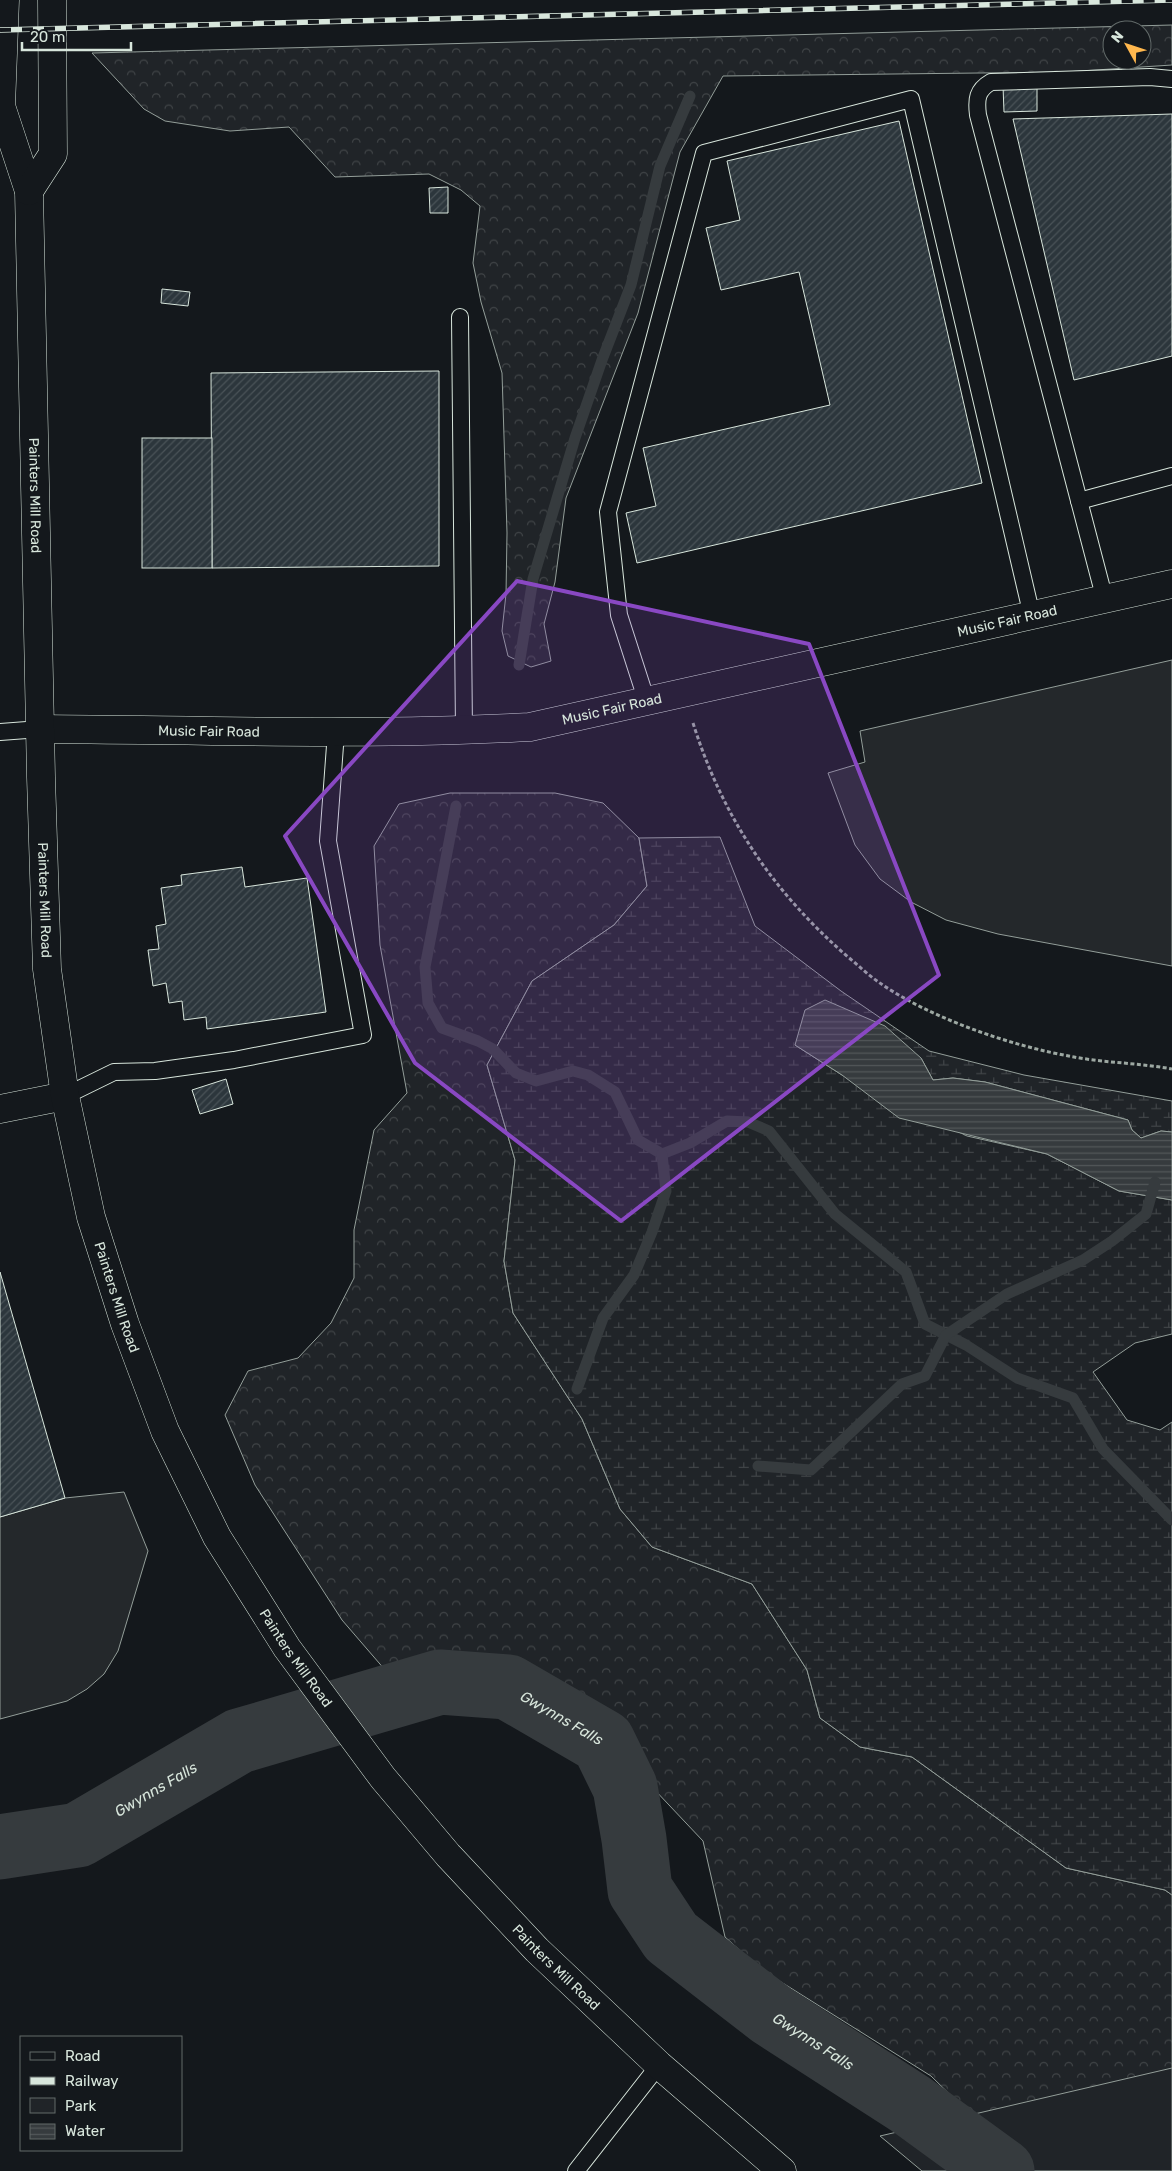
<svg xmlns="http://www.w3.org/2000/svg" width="1172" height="2171" font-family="Rubik,sans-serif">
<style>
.forest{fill:url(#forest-crowns);stroke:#939e99;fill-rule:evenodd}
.wetland{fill:url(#wetland-marsh);stroke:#939e99}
.green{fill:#202428;stroke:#939e99}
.parking{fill:#24282b;stroke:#939e99}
.water{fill:url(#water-rules);stroke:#939e99}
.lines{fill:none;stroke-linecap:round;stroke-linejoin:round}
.stream{stroke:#363b3e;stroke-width:11}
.river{stroke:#363b3e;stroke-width:65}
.building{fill:url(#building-hatch);stroke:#d8e6dc}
.lane-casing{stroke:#d8e6dc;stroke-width:18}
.street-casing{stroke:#d8e6dc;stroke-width:29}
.secondary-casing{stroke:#d8e6dc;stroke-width:29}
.path{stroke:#9da8a2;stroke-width:3;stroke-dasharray:4 2.5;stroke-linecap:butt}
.lane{stroke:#14181c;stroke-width:16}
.street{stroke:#14181c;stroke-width:28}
.secondary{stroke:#14181c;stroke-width:28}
.rail-casing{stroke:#d8e6dc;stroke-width:5.5}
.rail{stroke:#14181c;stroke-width:4;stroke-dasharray:11;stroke-linecap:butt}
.marked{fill:#8948c3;fill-opacity:0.2;stroke:#8948c3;stroke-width:4;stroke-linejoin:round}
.labels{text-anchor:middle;stroke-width:4;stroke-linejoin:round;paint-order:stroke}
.street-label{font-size:14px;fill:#d8e6dc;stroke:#14181c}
.water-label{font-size:15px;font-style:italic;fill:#d8e6dc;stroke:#14181c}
</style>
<defs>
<pattern id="forest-crowns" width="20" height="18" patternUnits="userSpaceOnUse" patternTransform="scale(1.25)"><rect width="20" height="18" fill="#202428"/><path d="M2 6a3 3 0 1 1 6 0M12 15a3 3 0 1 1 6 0" fill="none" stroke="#404447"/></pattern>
<pattern id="wetland-marsh" width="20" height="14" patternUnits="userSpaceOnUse" patternTransform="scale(1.25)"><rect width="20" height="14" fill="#202428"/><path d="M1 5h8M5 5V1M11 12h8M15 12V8" fill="none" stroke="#404447"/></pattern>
<pattern id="water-rules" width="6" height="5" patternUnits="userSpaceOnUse" patternTransform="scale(1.25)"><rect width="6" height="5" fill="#363b3e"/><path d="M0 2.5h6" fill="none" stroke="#525759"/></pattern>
<pattern id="building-hatch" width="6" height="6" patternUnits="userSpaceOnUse" patternTransform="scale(1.25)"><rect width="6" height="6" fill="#2c363c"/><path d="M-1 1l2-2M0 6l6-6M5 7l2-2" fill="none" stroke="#4a5358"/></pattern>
</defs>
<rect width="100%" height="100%" fill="#14181c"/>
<!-- forest -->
<g class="forest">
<path d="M1172 25V65L1065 72 723 76 680 152 638 313 566 498 555 582 544 624 551 661 531 667 508 656 502 631 506 594 507 533 502 373 481 302 473 263 480 206 461 190 429 174 335 177 289 127 230 131 165 121 144 109 92 53ZM1112 30H1142V60H1112Z"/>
<path d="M450 793H555L603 803 639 838 647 886 614 925 532 981 487 1065 515 1160 504 1261 513 1313 582 1419 620 1509 652 1547 752 1584 807 1670 820 1718 860 1747 912 1757 1066 1868 1165 1890 1172 1895V2171H1028L931 2076 762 1970 725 1937 703 1841 567 1697 525 1672 392 1678 342 1620 255 1485 225 1415 248 1371 298 1358 331 1323 354 1278V1230L374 1130 407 1093 380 945 374 846 399 804Z"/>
</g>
<!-- wetland -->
<path class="wetland" d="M720 837 755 926 841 991 929 1051 1024 1075 1172 1101V1132L1161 1131 1141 1138 1132 1130 1128 1120 985 1082 953 1078 933 1080 921 1058 795 1045 842 1075 967 1136 1047 1154 1119 1191 1172 1200V1334L1135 1343 1093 1372 1127 1420 1160 1430 1172 1422V1895L1165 1890 1066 1868 912 1757 860 1747 820 1718 807 1670 752 1584 652 1547 620 1509 582 1419 513 1313 504 1261 515 1160 487 1065 532 981 614 925 647 886 639 838Z"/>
<!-- green -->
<path class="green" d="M1172 2068V2171H922L880 2136Z"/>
<!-- parking -->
<g class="parking">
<path d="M1172 660V966L998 934 946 920 911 902 880 879 855 845 828 773 865 762 860 731Z"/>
<path d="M124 1492 148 1551 118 1651 104 1674 87 1689 67 1701 0 1719V1517L65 1498Z"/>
</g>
<!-- water -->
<path class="water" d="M825 1000 885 1026 921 1058 933 1080 953 1078 985 1082 1128 1120 1132 1130 1141 1138 1161 1131 1172 1132V1200L1119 1191 1047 1154 899 1118 842 1075 795 1045 805 1010Z"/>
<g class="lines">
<!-- stream -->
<g class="stream">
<path d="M519 665 533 579 575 438 602 360 631 285 660 166 690 96"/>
<path d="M456 806 425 967 428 1003 442 1028 478 1041 493 1049 516 1073 536 1081 573 1071 588 1075 615 1092 638 1140 662 1154 690 1143 727 1121 748 1122 769 1131 835 1214 906 1272 925 1324 966 1345 1017 1378 1073 1398 1103 1449 1172 1520"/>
<path d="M577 1389 603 1318 634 1275 652 1232 666 1191 662 1154"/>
<path d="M758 1466 811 1470 902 1384 925 1376 946 1335 1007 1294 1083 1260 1112 1241 1146 1214 1155 1182"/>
</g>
<!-- river -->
<path class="river" id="s1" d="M0 1847 78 1835 239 1741 440 1682 508 1687 603 1742 625 1787 634 1839 640 1890 671 1937 772 2015 910 2104 1002 2171"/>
</g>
<!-- building -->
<g class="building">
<path d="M1037 85V111L1004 112 1003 86Z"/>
<path d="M1172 114V356L1074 380 1013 119Z"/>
<path d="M899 121 982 483 637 563 626 513 656 506 643 448 830 405 799 272 721 290 706 228 740 220 727 161Z"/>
<path d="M448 187V213H430L429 188Z"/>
<path d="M162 289 190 292 188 306 161 303Z"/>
<path d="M439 371V566L212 568 211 373Z"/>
<rect x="142" y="438" width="70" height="130"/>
<path d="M242 867 245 887 307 878 326 1012 207 1029 206 1017 184 1020 182 1001 169 1003 166 983 153 986 148 950 159 949 156 926 166 924 161 888 182 885 181 875Z"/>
<path d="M226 1079 233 1104 200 1114 192 1090Z"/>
<path d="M0 1272 65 1498 0 1517Z"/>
</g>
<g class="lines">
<defs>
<g id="lane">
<path d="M460 317 464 731"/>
<path d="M1079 501 1172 476"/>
<path d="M1105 600 978 115C976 99 977 90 991 82L1150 77 1172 79"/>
<path d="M647 702 619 615 608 512 704 153 911 99 1032 616"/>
<path d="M0 732 40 729"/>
<path d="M65 1096 114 1072 155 1071 234 1060 363 1035 328 841 336 732"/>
<path d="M576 2171 659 2065"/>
</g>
<g id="street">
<path id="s2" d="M40 729C203 730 367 736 530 727L1172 584"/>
<path d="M0 1109 65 1096"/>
</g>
<g id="secondary">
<path id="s3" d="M5 0 1 106 29 191 41 777 47 969 65 1096 91 1217 125 1324 165 1431 217 1537 287 1648 383 1778 448 1855 537 1950 659 2065 782 2171"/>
<path d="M29 191 53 154 52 0"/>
</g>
</defs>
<!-- lane casing -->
<use href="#lane" class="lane-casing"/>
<!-- street casing -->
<use href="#street" class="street-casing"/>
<!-- secondary casing -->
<use href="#secondary" class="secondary-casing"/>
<!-- path -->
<path class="path" d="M693 723C723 818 773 892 848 957 858 965 867 974 877 981 929 1018 1011 1046 1074 1057 1106 1063 1140 1063 1172 1069"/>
<!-- lane -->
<use href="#lane" class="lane"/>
<!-- street -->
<use href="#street" class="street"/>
<!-- secondary -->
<use href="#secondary" class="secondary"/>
<defs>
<path id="rail" d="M0 30 1172 0"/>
</defs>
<!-- rail casing -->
<use href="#rail" class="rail-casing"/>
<!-- rail -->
<use href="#rail" class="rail"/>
</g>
<!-- marked area -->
<path class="marked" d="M517 581 809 644 939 975 621 1221 415 1063 285 836Z"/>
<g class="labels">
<!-- street labels -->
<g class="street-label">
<text dy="5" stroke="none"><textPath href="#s3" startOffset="500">Painters Mill Road</textPath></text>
<text dy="5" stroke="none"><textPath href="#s2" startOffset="979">Music Fair Road</textPath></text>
<text dy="5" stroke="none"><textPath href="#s2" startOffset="574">Music Fair Road</textPath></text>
<text dy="5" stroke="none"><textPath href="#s2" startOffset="169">Music Fair Road</textPath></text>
<text dy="5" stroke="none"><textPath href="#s3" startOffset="905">Painters Mill Road</textPath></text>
<text dy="5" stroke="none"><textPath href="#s3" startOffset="1310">Painters Mill Road</textPath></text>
<text dy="5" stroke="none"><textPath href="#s3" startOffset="1715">Painters Mill Road</textPath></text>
<text dy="5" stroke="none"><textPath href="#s3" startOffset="2120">Painters Mill Road</textPath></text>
</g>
<!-- water labels -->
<g class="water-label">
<text dy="5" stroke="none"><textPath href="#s1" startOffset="605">Gwynns Falls</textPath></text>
<text dy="5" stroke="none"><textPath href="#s1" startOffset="169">Gwynns Falls</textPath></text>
<text dy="5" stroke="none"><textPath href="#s1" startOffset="1040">Gwynns Falls</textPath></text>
</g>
</g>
<!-- legend -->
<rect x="20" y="2036" width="162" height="115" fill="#14181c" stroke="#626a69"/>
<rect x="30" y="2052" width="25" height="8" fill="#14181c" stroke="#626a69"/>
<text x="65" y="2061" font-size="15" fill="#d8e6dc">Road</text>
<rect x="30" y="2077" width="25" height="8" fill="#d8e6dc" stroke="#626a69"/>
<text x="65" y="2086" font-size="15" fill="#d8e6dc">Railway</text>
<rect x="30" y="2098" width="25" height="15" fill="#202428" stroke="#626a69"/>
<text x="65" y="2111" font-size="15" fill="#d8e6dc">Park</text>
<rect x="30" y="2124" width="25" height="15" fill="url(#water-rules)" stroke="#626a69"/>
<text x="65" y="2136" font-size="15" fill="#d8e6dc">Water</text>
<!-- north arrow -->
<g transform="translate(1127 45) rotate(310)"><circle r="24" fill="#14181c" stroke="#626a69"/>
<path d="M0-4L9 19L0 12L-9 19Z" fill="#ffb74d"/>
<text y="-8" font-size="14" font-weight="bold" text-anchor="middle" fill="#d8e6dc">N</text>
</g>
<!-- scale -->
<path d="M22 42v8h109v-8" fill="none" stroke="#d8e6dc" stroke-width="2.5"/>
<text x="30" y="42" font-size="15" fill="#d8e6dc" stroke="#14181c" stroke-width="4" paint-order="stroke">20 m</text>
</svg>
